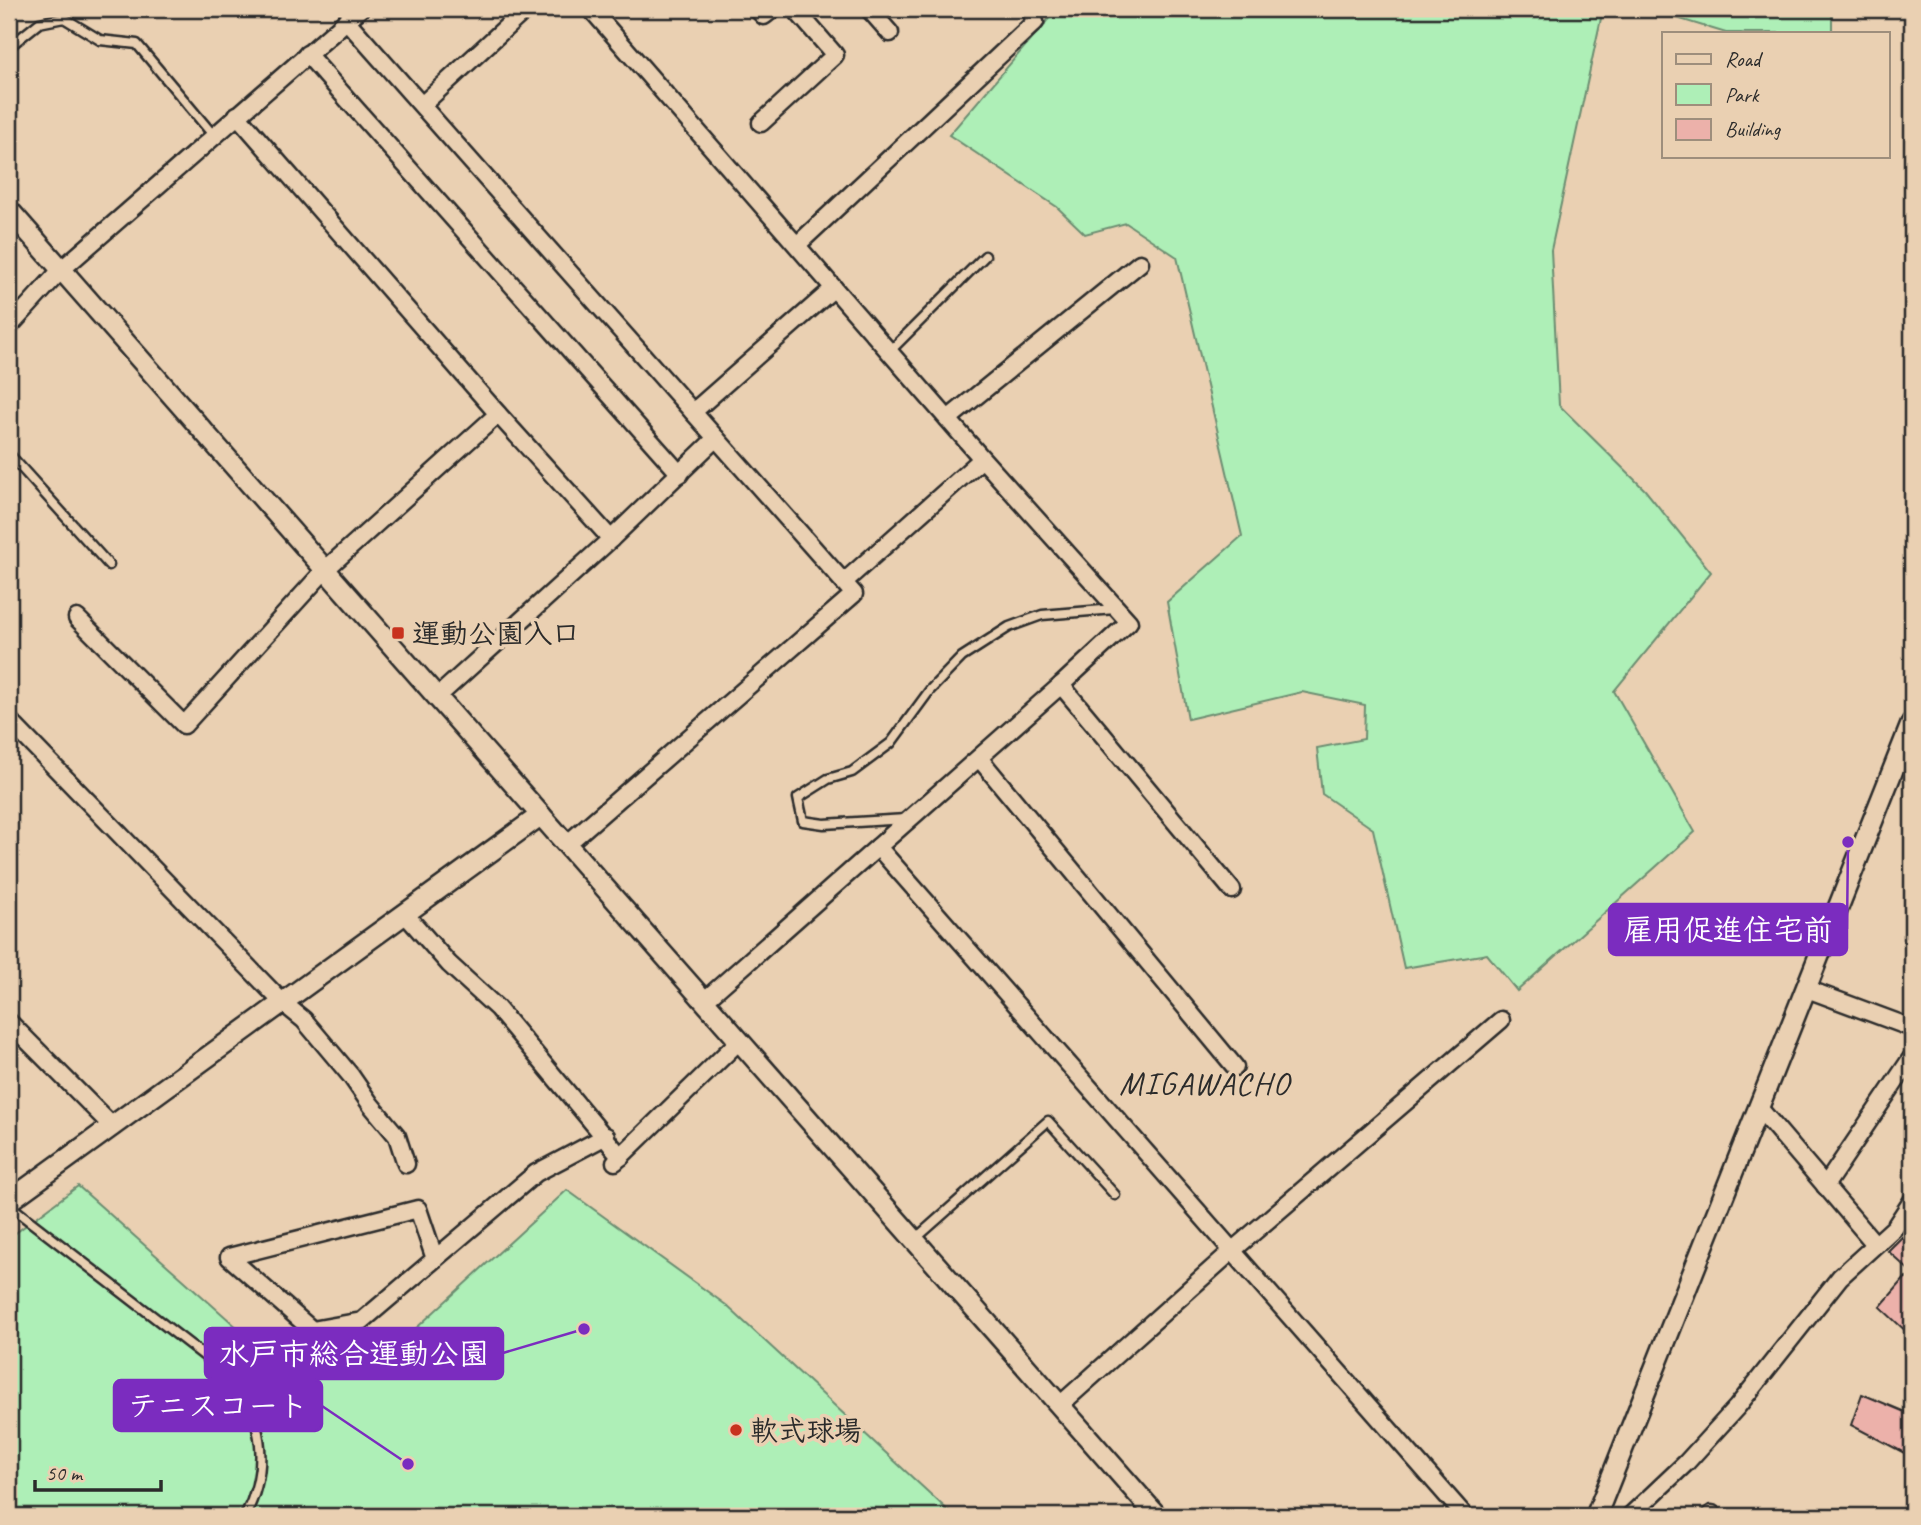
<svg xmlns="http://www.w3.org/2000/svg" width="1921" height="1525" font-family="Caveat,'Klee One',sans-serif">
<style>
.green{fill:#aeefb7;stroke:#6c8d71;stroke-width:2}
.building{fill:#ecb1aa;stroke:#2b2b2b;stroke-width:2}
.lines{fill:none;stroke-linecap:round;stroke-linejoin:round}
.service-casing{stroke:#2b2b2b;stroke-width:13}
.minor-casing{stroke:#2b2b2b;stroke-width:21}
.tertiary-casing{stroke:#2b2b2b;stroke-width:24}
.service{stroke:#ead0b2;stroke-width:8}
.minor{stroke:#ead0b2;stroke-width:16}
.tertiary{stroke:#ead0b2;stroke-width:19}
.poi-dot{fill:#c8321e;stroke:#ead0b2;stroke-width:2.5}
.labels{text-anchor:middle;stroke-width:7;stroke-linejoin:round;paint-order:stroke}
.poi-label{font-size:28px;font-weight:bold;fill:#2b2b2b;stroke:#ead0b2;text-anchor:start}
.quarter-label{font-size:32px;letter-spacing:2px;fill:#2b2b2b;stroke:#ead0b2}
.leader{fill:none;stroke:#7b2cbf;stroke-width:2.5}
.callout-dot{fill:#7b2cbf;stroke:#ead0b2;stroke-width:2.5}
.callout{fill:#7b2cbf;stroke:#7b2cbf;stroke-width:2.5}
.callout-label{font-size:30px;text-anchor:middle;font-weight:bold;fill:#fff}
</style>
<rect width="100%" height="100%" fill="#ead0b2"/>
<filter id="ink" filterUnits="userSpaceOnUse"><feTurbulence type="fractalNoise" baseFrequency=".0143" numOctaves="2"/><feDisplacementMap in="SourceGraphic" scale="14" xChannelSelector="R" yChannelSelector="G"/><feConvolveMatrix kernelMatrix="1 2 1 2 8 2 1 2 1" color-interpolation-filters="sRGB"/></filter>
<g filter="url(#ink)">
<!-- green -->
<g class="green">
<path d="M1057 9H1603L1551 250 1559 405 1645 490 1711 572 1614 691 1695 832 1517 991 1487 954 1404 968 1373 829 1322 794 1317 748 1364 739 1365 705 1302 692 1188 719 1167 602 1242 536 1177 257 1126 223 1085 234 1057 207 949 135Z"/>
<path d="M1688 9H1832V33H1726L1670 16Z"/>
<path d="M78 1186 266 1353 363 1377 567 1190 726 1305 954 1516H9V1238Z"/>
</g>
<!-- building -->
<g class="building">
<path d="M1902 1237 1912 1246V1273L1888 1251Z"/>
<path d="M1906 1277 1912 1283V1337L1880 1307Z"/>
<path d="M1862 1394 1912 1415V1457L1851 1425Z"/>
</g>
<g class="lines">
<defs>
<g id="service">
<path d="M9 47 39 23 64 18 100 40 137 44 214 136"/>
<path d="M889 352 985 256"/>
<path d="M9 454 109 565"/>
<path d="M906 819 824 824 803 821 798 798 828 779 852 772 891 743 930 690 962 657 1009 627 1042 615 1115 609"/>
<path d="M9 1205 233 1378C264 1422 270 1467 245 1516"/>
<path d="M914 1240 1048 1121 1115 1195"/>
</g>
<g id="minor">
<path d="M591 9 979 455 1129 622 1061 685 705 1000"/>
<path d="M757 9 764 16 773 9"/>
<path d="M869 9 890 33"/>
<path d="M346 20 854 594 567 844"/>
<path d="M307 54 680 474"/>
<path d="M422 105 526 9"/>
<path d="M237 115 498 414 611 539"/>
<path d="M761 123 835 55 795 9"/>
<path d="M797 245 1035 22 1030 9"/>
<path d="M9 327 61 270 360 9"/>
<path d="M693 412 834 288"/>
<path d="M948 419 1140 263"/>
<path d="M844 582 982 459"/>
<path d="M77 618 184 725 325 570 498 414"/>
<path d="M1061 685 1232 890"/>
<path d="M437 697 611 539 716 438"/>
<path d="M9 720 283 1003 304 1020 351 1076 371 1105 397 1136 406 1164"/>
<path d="M979 758 1235 1067"/>
<path d="M878 847 1465 1516"/>
<path d="M405 914 449 964 497 1008 621 1157"/>
<path d="M1807 989 1912 1028"/>
<path d="M9 1022 113 1127"/>
<path d="M1759 1108 1875 1244"/>
<path d="M615 1162 739 1041"/>
<path d="M1825 1186 1912 1057"/>
<path d="M435 1259 418 1209 229 1257 312 1330 362 1321 536 1173 606 1136"/>
<path d="M1060 1405 1233 1250 1501 1020"/>
<path d="M1630 1516 1686 1463 1737 1407 1840 1277 1895 1227 1912 1201"/>
<path d="M1710 1516 1712 1514 1714 1516"/>
</g>
<g id="tertiary">
<path d="M9 210 1157 1516"/>
<path d="M9 1201 541 815"/>
<path d="M1596 1516 1912 722"/>
</g>
</defs>
<!-- service casing -->
<use href="#service" class="service-casing"/>
<!-- minor casing -->
<use href="#minor" class="minor-casing"/>
<!-- tertiary casing -->
<use href="#tertiary" class="tertiary-casing"/>
<!-- service -->
<use href="#service" class="service"/>
<!-- minor -->
<use href="#minor" class="minor"/>
<!-- tertiary -->
<use href="#tertiary" class="tertiary"/>
</g>
</g>
<!-- markers -->
<g class="poi-dot">
<rect x="391" y="626" width="14" height="14" rx="3.5"/>
<circle cx="736" cy="1430" r="7"/>
</g>
<g class="labels">
<!-- poi labels -->
<g class="poi-label">
<text x="412" y="643">運動公園入口</text>
<text x="750" y="1440">軟式球場</text>
</g>
<!-- quarter labels -->
<g class="quarter-label">
<text x="1205" y="1094">MIGAWACHO</text>
</g>
</g>
<!-- callouts -->
<path class="leader" d="M1848 842L1847 929M584 1329L503 1353M408 1464L322 1406"/>
<g class="callout-dot">
<circle cx="1848" cy="842" r="7"/>
<circle cx="584" cy="1329" r="7"/>
<circle cx="408" cy="1464" r="7"/>
</g>
<g class="callout">
<rect x="1609" y="904" width="238" height="51" rx="7"/>
<rect x="205" y="1328" width="298" height="51" rx="7"/>
<rect x="114" y="1380" width="208" height="51" rx="7"/>
</g>
<g class="callout-label">
<text x="1728" y="940">雇用促進住宅前</text>
<text x="354" y="1364">水戸市総合運動公園</text>
<text x="218" y="1416">テニスコート</text>
</g>
<!-- margin -->
<rect width="1921" height="1525" fill="none" stroke="#ead0b2" stroke-width="35"/>
<rect x="18" y="18" width="1886" height="1490" fill="none" stroke="#2b2b2b" stroke-width="2.5" filter="url(#ink)"/>
<!-- legend -->
<rect x="1662" y="32" width="228" height="126" fill="#ead0b2" stroke="#9e8e7c" stroke-width="2"/>
<rect x="1676" y="54" width="35" height="10" fill="#ead0b2" stroke="#9e8e7c" stroke-width="2"/>
<text x="1725" y="66" font-size="21" fill="#2b2b2b">Road</text>
<rect x="1676" y="84" width="35" height="21" fill="#aeefb7" stroke="#9e8e7c" stroke-width="2"/>
<text x="1725" y="102" font-size="21" fill="#2b2b2b">Park</text>
<rect x="1676" y="119" width="35" height="21" fill="#ecb1aa" stroke="#9e8e7c" stroke-width="2"/>
<text x="1725" y="136" font-size="21" fill="#2b2b2b">Building</text>
<!-- scale -->
<path d="M35 1480v10h126v-10" fill="none" stroke="#2b2b2b" stroke-width="3.5"/>
<text x="46" y="1480" font-size="21" fill="#2b2b2b" stroke="#ead0b2" stroke-width="5" paint-order="stroke">50 m</text>
</svg>
